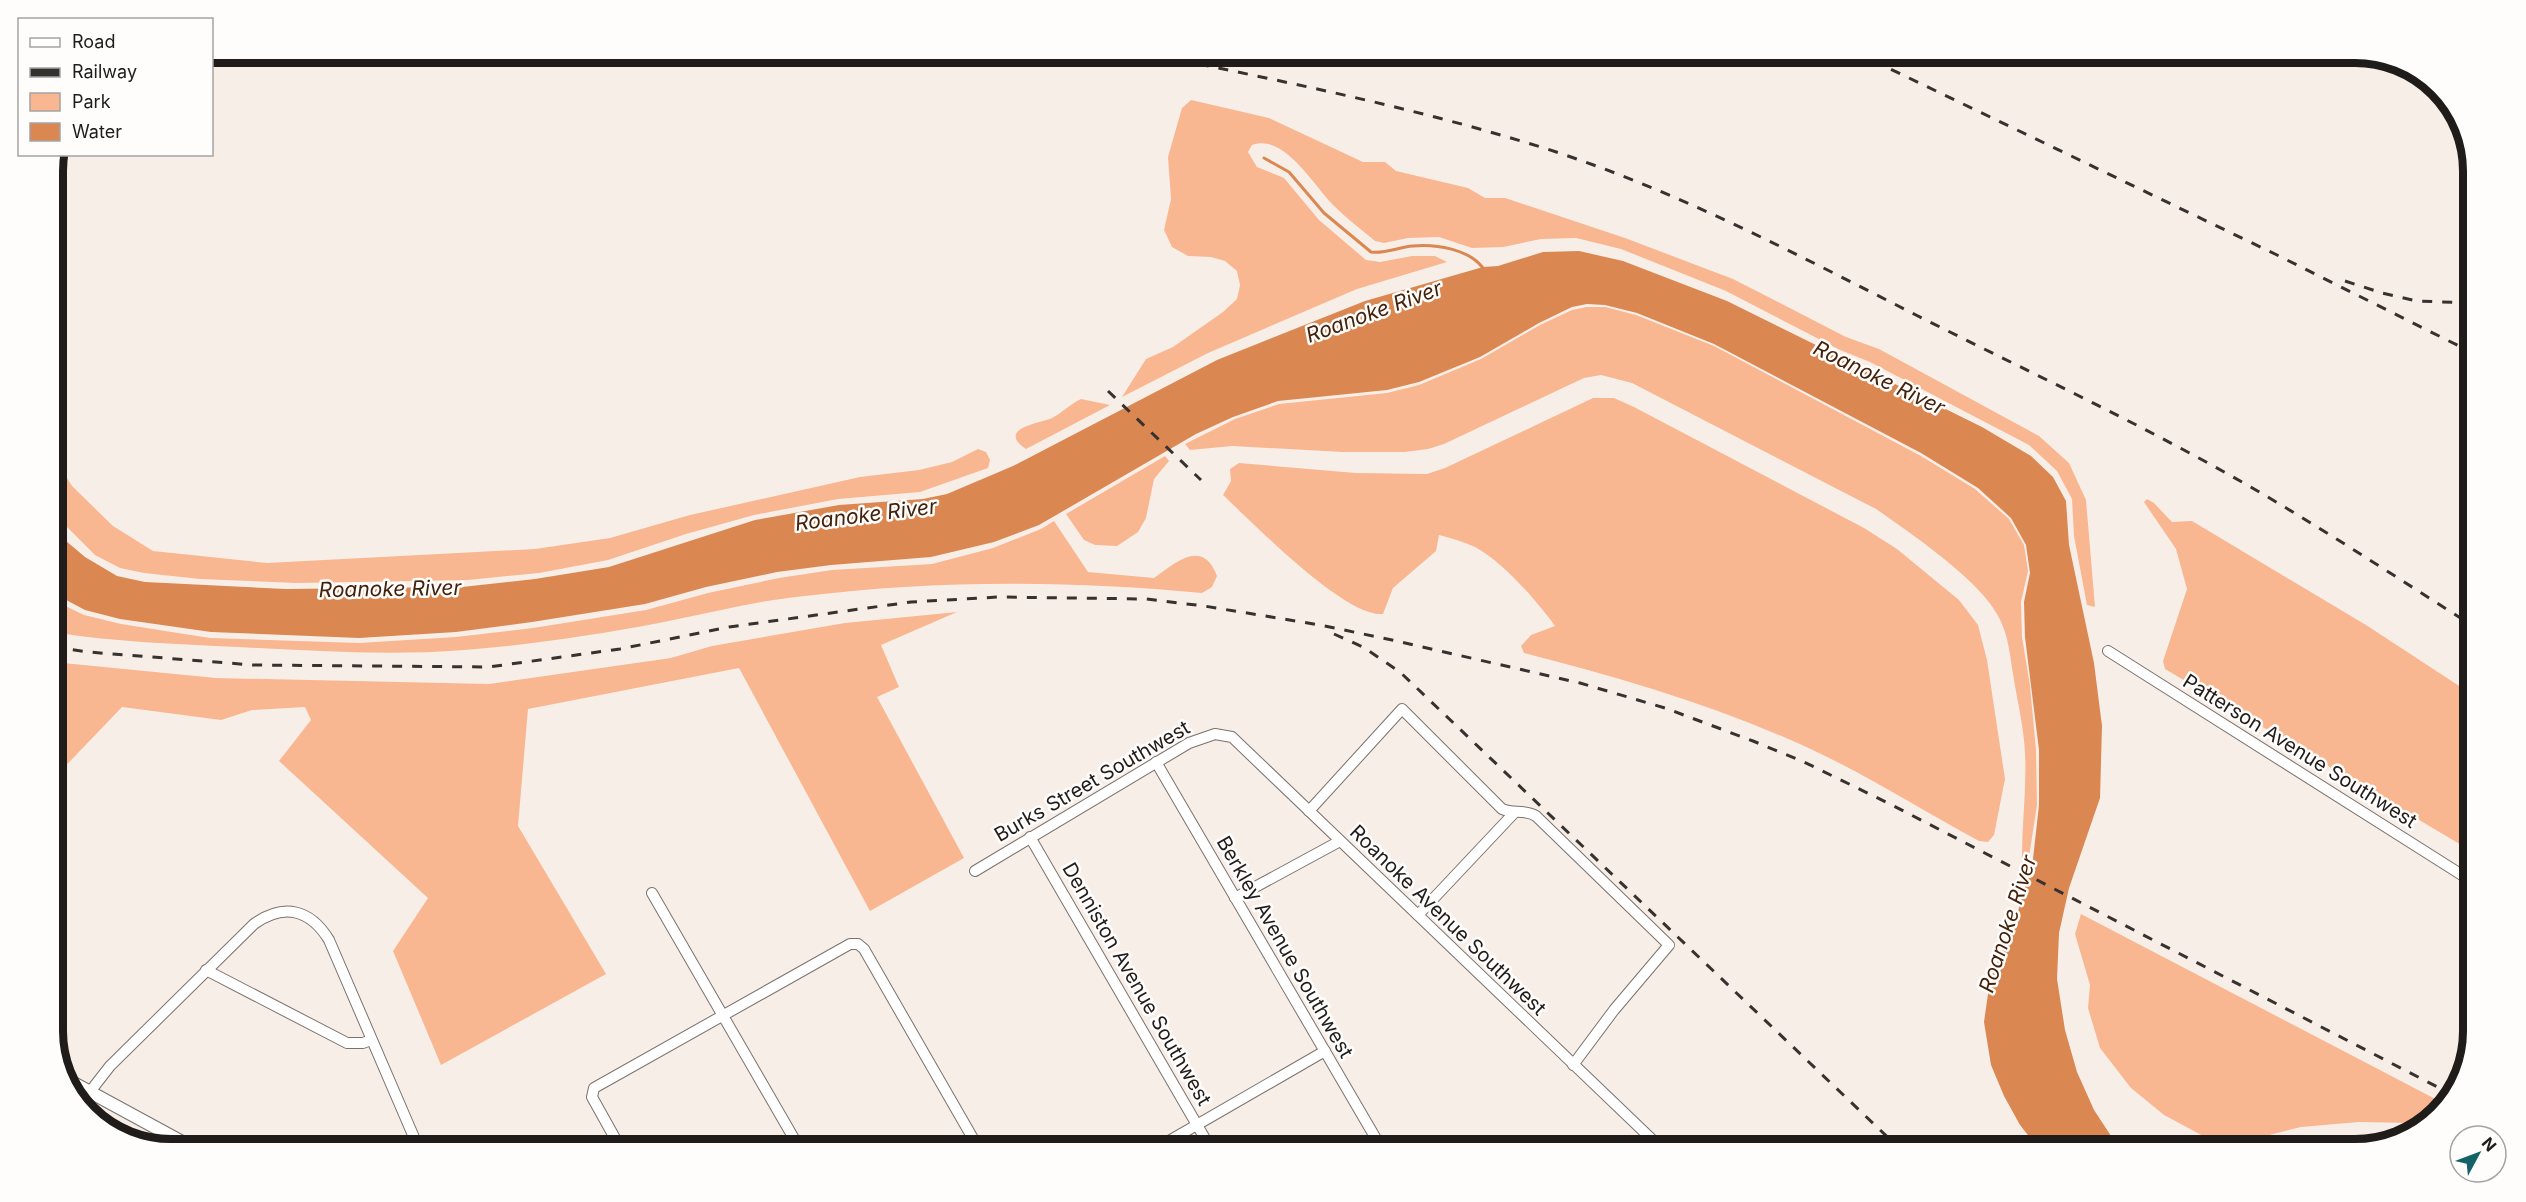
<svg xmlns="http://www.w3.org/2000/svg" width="2526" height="1202" font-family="Inter,sans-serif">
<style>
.green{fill:#f9b791}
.water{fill:#db8752}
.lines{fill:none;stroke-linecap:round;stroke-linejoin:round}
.stream{stroke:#db8752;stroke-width:3}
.minor-casing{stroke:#7a726d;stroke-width:12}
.tertiary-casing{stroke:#7a726d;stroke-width:14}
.minor{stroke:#fff;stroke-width:10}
.tertiary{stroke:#fff;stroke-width:12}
.rail{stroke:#36322f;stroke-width:3;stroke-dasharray:10 10;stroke-linecap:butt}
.labels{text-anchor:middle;stroke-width:5;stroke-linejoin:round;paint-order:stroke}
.street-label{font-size:20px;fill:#1f1c1a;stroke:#fffdfc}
.water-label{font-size:21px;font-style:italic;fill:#43220b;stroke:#fffdfc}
.rim{fill:none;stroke:#1f1c1a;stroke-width:8}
</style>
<rect width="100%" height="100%" fill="#f8eee8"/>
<!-- green -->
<g class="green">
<path d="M1191 100 1269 118 1363 162H1385L1396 171 1468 188 1485 198H1505L1625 238 1733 279 1846 337 1879 349 2039 436 2069 463 2086 500 2095 607 2087 605 2074 536 2072 499 2057 471 2029 445 1870 362 1840 350 1726 291 1621 249 1576 238 1541 239 1503 247 1472 248 1439 237 1408 238 1384 243 1375 241C1361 229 1346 218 1333 205 1314 186 1284 133 1252 145L1248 152 1257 167 1284 178 1319 220 1366 260 1380 262 1412 256H1435L1447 262 1357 289 1208 353 1122 397 1146 359 1173 347 1223 312 1237 299 1240 285 1237 271 1225 261 1211 257 1188 256 1172 247 1164 230 1171 199 1168 157 1182 108Z"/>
<path d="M1587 307H1605L1636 315 1714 346 1921 456 1975 489 2009 519 2024 545 2028 571 2021 602 2022 637 2030 686 2036 750 2037 805 2027 870 2022 867C2021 829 2027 791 2025 753 2024 729 2018 704 2014 680 2010 657 2009 634 1997 614 1978 579 1909 532 1876 509L1632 383 1601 375 1584 378 1444 444 1428 449 1405 452H1343L1232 446 1190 450 1185 444 1235 419 1279 404 1387 393 1419 385 1481 359 1540 325 1572 310Z"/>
<path d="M1593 398H1614L1634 407 1864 528 1897 549 1959 600 1978 625 1987 660 2005 779 1994 835 1988 842 1979 841C1920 809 1862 772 1802 745 1713 705 1618 677 1524 653L1521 646 1531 635 1555 626C1536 600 1503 562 1475 547 1464 542 1451 538 1439 535L1436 551 1393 588 1383 614C1345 618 1252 522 1223 495L1231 481 1230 469 1239 463 1356 473 1427 474 1445 468Z"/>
<path d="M1081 399 1110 405 1026 449C995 428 1042 423 1052 418 1062 413 1070 404 1081 399Z"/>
<path d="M978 449 986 452 990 460 988 468 920 492 838 499 754 515 686 534 608 560 539 573 468 580 296 583 200 579 144 573 120 568 95 555 53 513V456L72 486 113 526 153 551 267 563 535 549 610 538 690 515 860 477 919 470 952 462Z"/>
<path d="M1165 456 1169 461 1154 479 1146 518 1138 532 1117 546 1095 545 1084 540 1066 514Z"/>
<path d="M2147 499 2154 503 2172 522 2192 521 2366 625 2473 695V852L2165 669 2163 661 2187 589 2176 549 2144 502Z"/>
<path d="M1054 521 1088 572 1154 578C1176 562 1203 538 1217 576L1212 587 1202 593C1066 580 932 580 796 597 750 602 705 614 659 623 595 635 529 645 464 650 389 656 313 651 238 647 176 644 113 642 53 632V600L84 615 121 624 210 638 359 643 456 637 533 628 646 610 708 593 779 578 832 570 932 564 993 548 1041 529Z"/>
<path d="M957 612 881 645 899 687 877 697 964 858 870 911 739 668 528 709 518 826 606 974 441 1065 393 951 428 898 279 761 311 720 305 707 252 710 221 720 122 707 53 779V662L216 678 489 684 671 658 712 646 845 623Z"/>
<path d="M2081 914 2443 1103 2424 1126 2413 1123 2359 1122 2301 1127 2250 1140 2205 1137 2164 1115 2131 1088 2100 1048 2088 1008 2090 985 2075 934Z"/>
</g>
<!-- water -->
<path class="water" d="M1579 251 1623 261 1727 301 1982 427 2031 456 2053 477 2066 501 2069 545 2094 663 2102 726 2100 798 2069 888 2059 933 2057 979 2065 1030 2077 1072 2094 1110 2115 1142 2123 1149H2039L2020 1125 2004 1096 1991 1065 1984 1022 1990 980 2016 918 2033 859 2039 805V750L2025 637 2024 602 2030 573 2026 545 2011 518 1978 488 1921 453 1714 344 1637 313 1605 305 1587 304 1572 307 1539 323 1480 357 1419 382 1387 390 1278 401 1233 417 1196 434 1039 525 994 542 931 557 831 565 777 572 706 587 645 604 532 622 456 632 359 638 211 632 120 619 85 610 53 593V530L85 557 117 576 145 582 286 589 462 587 535 579 609 567 755 520 839 505 923 499 947 494 1013 466 1217 360 1365 301 1483 267 1498 266 1543 252Z"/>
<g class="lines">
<!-- stream -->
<path class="stream" d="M1264 158 1289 172 1324 213 1371 252C1386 254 1398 247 1413 246 1436 244 1469 249 1483 268"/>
<defs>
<g id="minor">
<path d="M2108 651 2473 882"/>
<path d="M1156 762 1382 1149"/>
<path d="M1309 811 1402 709 1502 809C1513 814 1525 809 1536 816L1669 945 1614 1010 1573 1065"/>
<path d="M1030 837 1211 1149"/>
<path d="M975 871 1189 743 1215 734 1232 737 1662 1149"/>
<path d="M652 893 800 1149"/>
<path d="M1235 898 1340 841"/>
<path d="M1418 915 1515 812"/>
<path d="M206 970 347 1043H363L371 1040"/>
<path d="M89 1093 110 1066 254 924C284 903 310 909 329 940L419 1149"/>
<path d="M160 1147 167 1135"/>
<path d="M621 1149 592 1097 594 1088 850 944H858L864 949 979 1149"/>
<path d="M1155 1149 1325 1051"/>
</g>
<path id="tertiary" d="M68 1080 195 1149"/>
</defs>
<!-- minor casing -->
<use href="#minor" class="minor-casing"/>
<!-- tertiary casing -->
<use href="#tertiary" class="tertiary-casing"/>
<!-- minor -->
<use href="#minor" class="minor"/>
<!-- tertiary -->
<use href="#tertiary" class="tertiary"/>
<!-- rail -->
<g class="rail">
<path d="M1140 52C1277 80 1414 107 1547 149 1675 190 1796 254 1916 315 2027 371 2141 424 2249 486 2325 530 2399 579 2473 626"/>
<path d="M1855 52 2275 254 2473 353"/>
<path d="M2345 281 2382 293 2417 301 2473 303"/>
<path d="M1108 391 1201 480"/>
<path d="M1334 634 1363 647 1400 672 1900 1149"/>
<path d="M53 647 88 652 253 665 489 667 620 649 729 627 911 602 999 597 1146 599 1204 606 1320 625 1392 640 1580 683 1665 708 1753 741 1804 762 1890 804 2451 1094"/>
</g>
</g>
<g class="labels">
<!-- street labels -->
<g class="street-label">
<text transform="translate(2300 751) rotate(32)" y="7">Patterson Avenue Southwest</text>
<text transform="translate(1092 781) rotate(-30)" y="7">Burks Street Southwest</text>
<text transform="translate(1448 920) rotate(44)" y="7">Roanoke Avenue Southwest</text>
<text transform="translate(1285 947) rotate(60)" y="7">Berkley Avenue Southwest</text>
<text transform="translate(1137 984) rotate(60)" y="7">Denniston Avenue Southwest</text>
</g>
<!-- water labels -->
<g class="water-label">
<text transform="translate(1374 312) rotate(-20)" y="7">Roanoke River</text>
<text transform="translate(1879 378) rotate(26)" y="7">Roanoke River</text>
<text transform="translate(866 515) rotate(-7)" y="7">Roanoke River</text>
<text transform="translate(390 589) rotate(-1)" y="7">Roanoke River</text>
<text transform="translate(2008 924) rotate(-72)" y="7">Roanoke River</text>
</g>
</g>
<!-- crop -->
<path d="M0 0H2526V1202H0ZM171 63H2355A108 108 0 0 1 2463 171V1031A108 108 0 0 1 2355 1139H171A108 108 0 0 1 63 1031V171A108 108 0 0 1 171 63Z" fill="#fffdfc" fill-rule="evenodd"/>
<path class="rim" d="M171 63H2355A108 108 0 0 1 2463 171V1031A108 108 0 0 1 2355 1139H171A108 108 0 0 1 63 1031V171A108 108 0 0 1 171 63Z"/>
<!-- legend -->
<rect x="18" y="18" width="195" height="138" fill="#fffdfc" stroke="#a5a3a2" stroke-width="1.5"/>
<rect x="30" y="38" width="30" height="9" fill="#ffffff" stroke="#a5a3a2" stroke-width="1.5"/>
<text x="72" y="48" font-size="18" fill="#1f1c1a">Road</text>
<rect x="30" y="68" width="30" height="9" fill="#36322f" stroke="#a5a3a2" stroke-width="1.5"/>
<text x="72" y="78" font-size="18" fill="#1f1c1a">Railway</text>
<rect x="30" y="93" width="30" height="18" fill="#f9b791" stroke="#a5a3a2" stroke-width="1.5"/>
<text x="72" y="108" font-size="18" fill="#1f1c1a">Park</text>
<rect x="30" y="123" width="30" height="18" fill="#db8752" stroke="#a5a3a2" stroke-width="1.5"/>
<text x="72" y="138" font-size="18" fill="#1f1c1a">Water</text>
<!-- north arrow -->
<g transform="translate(2478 1154) rotate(49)"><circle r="28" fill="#fffdfc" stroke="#a5a3a2" stroke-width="1.5"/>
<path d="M0-4.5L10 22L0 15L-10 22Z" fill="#126267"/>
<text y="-9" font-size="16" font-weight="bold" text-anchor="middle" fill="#1f1c1a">N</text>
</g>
</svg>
